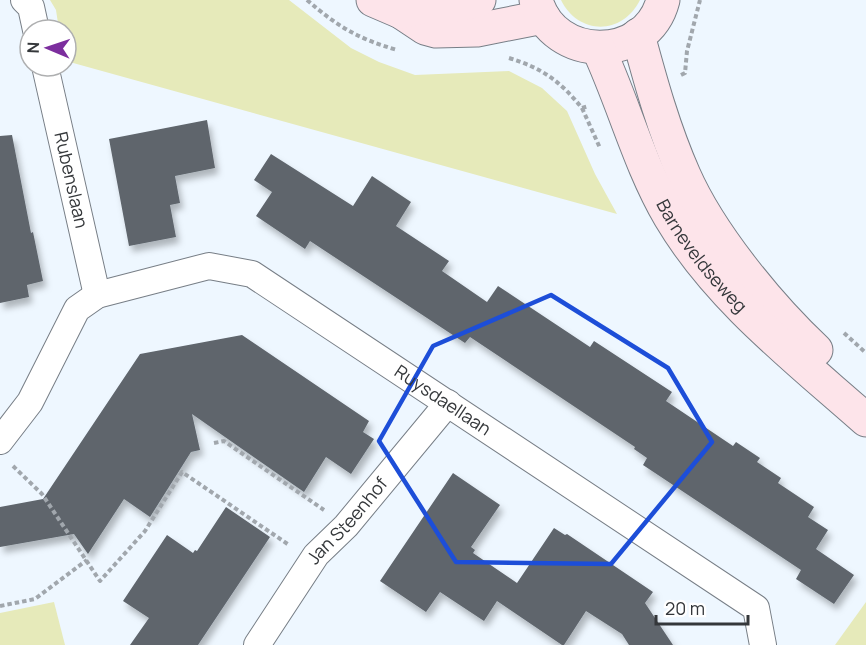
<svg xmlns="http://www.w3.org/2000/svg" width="866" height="645" font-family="Manrope,sans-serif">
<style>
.green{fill:#e6eaba}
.building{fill:#5e656c;filter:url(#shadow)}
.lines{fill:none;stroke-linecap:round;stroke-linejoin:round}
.street-casing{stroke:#777e86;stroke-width:28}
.secondary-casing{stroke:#777e86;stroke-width:35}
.path{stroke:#a1a7ad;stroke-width:4;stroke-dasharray:4.5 3;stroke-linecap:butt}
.street{stroke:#fff;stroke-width:26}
.secondary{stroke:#fde4ea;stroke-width:33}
.marked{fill:none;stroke:#1d4ed8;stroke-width:4.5;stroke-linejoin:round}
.labels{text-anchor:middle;stroke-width:6;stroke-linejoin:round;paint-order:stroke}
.street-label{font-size:18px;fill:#34373a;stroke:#fff}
</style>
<defs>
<filter id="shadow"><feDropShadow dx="3.5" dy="6" stdDeviation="3" flood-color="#0004"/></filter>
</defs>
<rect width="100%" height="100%" fill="#eef7ff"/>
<!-- green -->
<g class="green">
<path d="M50 0H289L351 48 379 62 415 75 509 71 542 88 567 111 595 174 617 214 66 61V30H59L56 10Z"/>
<path d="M561 0H640C622 36 578 35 561 0Z"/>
<path d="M54 602 65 645H0V613Z"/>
<path d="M866 602V645H835Z"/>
</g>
<!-- building -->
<g class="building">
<path d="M207 120 215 168 175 176 180 203 170 205 176 237 129 246 109 139Z"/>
<path d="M12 135 31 233 33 232 43 281 27 285 29 297 0 303V136Z"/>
<path d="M271 154 353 206 372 176 411 202 396 226 449 261 442 271 487 302 498 286 590 347 594 341 672 392 666 401 733 446 736 442 760 458 757 462 781 478 778 483 814 507 808 517 828 530 816 549 854 575 834 604 796 579 801 570 643 465 647 458 634 449 635 447 470 337 465 343 310 241 305 249 256 216 272 192 254 180Z"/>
<path d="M242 335 369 421 363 432 374 439 351 474 326 457 304 492 192 414 200 450 191 452 150 517 124 499 88 554 74 534 0 547V507L43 499 140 354Z"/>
<path d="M453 473 500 505 471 547 475 550 473 553 517 583 554 528 565 535 567 534 653 592 645 603 673 645H629L622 634 586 611 564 645H562L497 601 484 621 440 592 426 612 380 581Z"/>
<path d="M226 507 270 537 198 645H130L149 618 123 601 167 535 193 553 195 550 197 551Z"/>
</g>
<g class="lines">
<defs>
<g id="street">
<path d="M24 0 31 7 36 30"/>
<path id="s1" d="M45 66 97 295"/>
<path id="s2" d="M0 441 30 402 77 309 97 295 209 266 252 274 756 608 763 645"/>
<path id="s3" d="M257 645 316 555 346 526 448 403"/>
</g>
<g id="secondary">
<path d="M373 0 401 12 425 28 436 31 477 30 543 17"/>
<path d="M536 0C553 63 647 63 663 0"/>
<path d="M401 12 428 6H450L479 0"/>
<path d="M638 35C651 83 664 130 684 175 710 234 769 306 816 350"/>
<path id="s4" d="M598 48C624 104 639 164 670 217 718 298 796 358 866 420"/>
</g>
</defs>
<!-- street casing -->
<use href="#street" class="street-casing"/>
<!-- secondary casing -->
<use href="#secondary" class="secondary-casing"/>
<!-- path -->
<g class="path">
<path d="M307 0C338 27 359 39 397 50"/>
<path d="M509 58C542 68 560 81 582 108L589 106"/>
<path d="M681 75 685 73 687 51 700 0"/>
<path d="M582 108 600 148"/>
<path d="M844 333 866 353"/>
<path d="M214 443 224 441 324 510"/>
<path d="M13 466 42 494 100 581 145 531 182 472 289 545"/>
<path d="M0 606 35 599 87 560"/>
</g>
<!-- street -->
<use href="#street" class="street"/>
<!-- secondary -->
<use href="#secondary" class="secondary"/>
</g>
<!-- marked area -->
<path class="marked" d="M551 295 668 368 712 442 611 564 456 562 379 441 433 346Z"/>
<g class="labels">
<!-- street labels -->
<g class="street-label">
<text dy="6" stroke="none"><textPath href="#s1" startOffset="117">Rubenslaan</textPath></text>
<text dy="6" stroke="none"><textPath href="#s4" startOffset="234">Barneveldseweg</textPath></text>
<text dy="6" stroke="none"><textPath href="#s2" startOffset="566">Ruysdaellaan</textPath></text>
<text dy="6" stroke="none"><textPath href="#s3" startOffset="154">Jan Steenhof</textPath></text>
</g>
</g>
<!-- north arrow -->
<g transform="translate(48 48) rotate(272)"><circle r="28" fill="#ffffff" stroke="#aeafb0" stroke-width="1.5"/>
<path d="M0-4.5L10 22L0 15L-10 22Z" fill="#7c2e9e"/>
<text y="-9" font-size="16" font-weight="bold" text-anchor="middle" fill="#34373a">N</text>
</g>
<!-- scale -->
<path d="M656 615v9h92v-9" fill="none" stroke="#34373a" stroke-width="3"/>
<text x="665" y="615" font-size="18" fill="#34373a" stroke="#ffffff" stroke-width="4.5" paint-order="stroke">20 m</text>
</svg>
